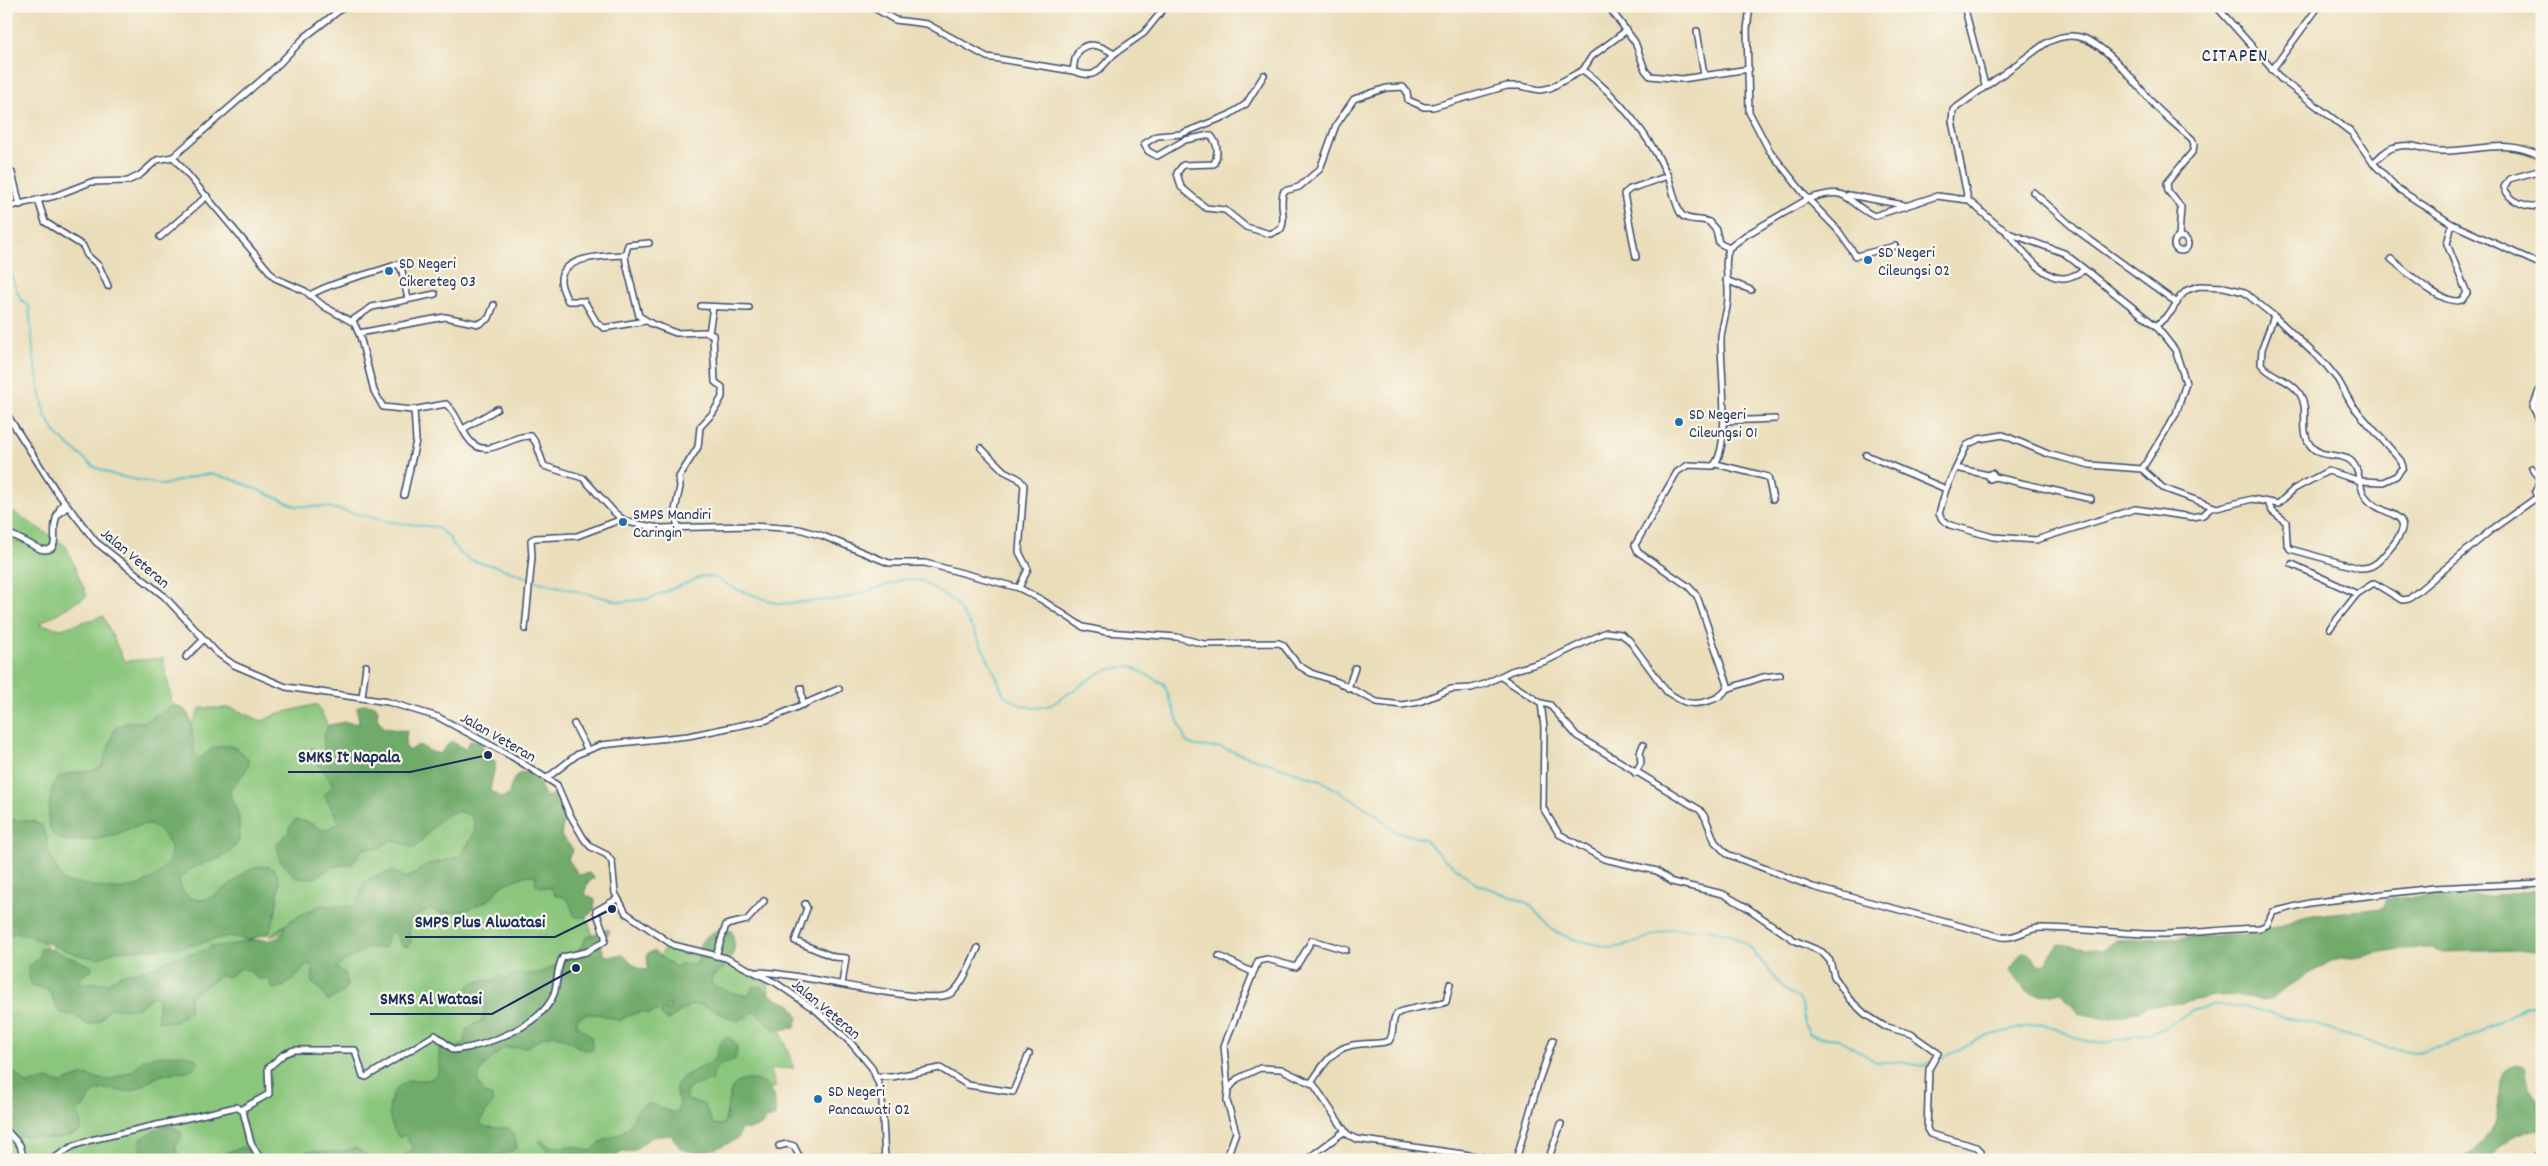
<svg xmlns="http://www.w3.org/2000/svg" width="2548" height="1166" font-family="Dekko,sans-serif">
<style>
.green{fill:#8ac67b;stroke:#527a6c}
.forest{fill:#6fab6b;stroke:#456d64}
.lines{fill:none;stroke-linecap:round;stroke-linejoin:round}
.stream{stroke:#52c0c9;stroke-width:2}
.minor-casing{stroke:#3a496c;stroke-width:8}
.minor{stroke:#fff;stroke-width:5}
.poi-dot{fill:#1f6fb2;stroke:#fbf7ec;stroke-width:2}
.labels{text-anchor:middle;stroke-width:4.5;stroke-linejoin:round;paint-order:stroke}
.poi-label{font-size:16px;fill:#1b2f5e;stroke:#fbf7ec;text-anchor:start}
.street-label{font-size:16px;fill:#1b2f5e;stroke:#fbf7ec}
.quarter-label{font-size:19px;letter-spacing:1px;fill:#1b2f5e;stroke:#fbf7ec}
.leader{fill:none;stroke:#1b2f5e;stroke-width:2}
.callout-dot{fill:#1b2f5e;stroke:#fbf7ec;stroke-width:2}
.callout-label{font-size:18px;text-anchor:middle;font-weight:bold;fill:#1b2f5e;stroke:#fbf7ec;stroke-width:4.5;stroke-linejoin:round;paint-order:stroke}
</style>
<rect width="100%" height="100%" fill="#fbf7ec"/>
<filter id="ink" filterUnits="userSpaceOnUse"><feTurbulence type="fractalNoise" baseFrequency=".02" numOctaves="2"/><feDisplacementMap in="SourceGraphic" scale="10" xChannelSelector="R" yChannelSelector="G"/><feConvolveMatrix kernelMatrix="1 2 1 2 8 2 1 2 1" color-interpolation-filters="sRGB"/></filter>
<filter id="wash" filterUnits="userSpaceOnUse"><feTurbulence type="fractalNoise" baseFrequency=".0096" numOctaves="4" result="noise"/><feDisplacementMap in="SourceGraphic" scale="20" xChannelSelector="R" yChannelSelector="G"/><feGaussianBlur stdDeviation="1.12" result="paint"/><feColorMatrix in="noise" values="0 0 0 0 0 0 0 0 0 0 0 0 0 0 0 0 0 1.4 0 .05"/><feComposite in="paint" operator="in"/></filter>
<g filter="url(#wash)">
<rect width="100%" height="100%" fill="#eaddb9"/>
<!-- green -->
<g class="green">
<path d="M6 507 66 546 87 596 39 624 61 629 103 616 124 661 163 658 175 717 154 810 182 851 152 889 115 900 50 883 6 836Z"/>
<path d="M317 704 335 740 430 814 471 803 487 825 465 864 368 904 270 937 267 895 193 907 174 882 196 769 184 740 200 708H232L262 721 277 714Z"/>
<path d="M539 866 582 905 601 959 515 997 418 1160H6V927L40 936 50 953 56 941 252 934 256 946 79 1003 427 905Z"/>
<path d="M666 947 680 953 714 958 768 984 770 1004 794 1068 770 1069 776 1087 745 1096 724 1135 684 1118 604 1160H499L455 1090 496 1040 555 1010 657 995 659 957Z"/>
</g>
<!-- forest -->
<g class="forest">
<path d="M364 704 375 705 378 709 377 718 384 728 407 731 405 745 408 751 419 745 432 752 440 754 451 741 465 749 471 740 479 741 487 756 496 762 490 790 502 798 509 795C511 782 515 771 530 772L535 775 546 797 553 795 559 799 564 819 561 836 573 849 568 859 579 875 589 873 595 878 588 882 585 891 586 895 595 900 594 911 585 917H575C570 905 570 896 555 895L551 888 540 887 535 883 536 876 528 875 502 885 489 900 466 910 441 914 430 908 408 922 411 941 407 947 402 945 395 933 392 932 387 936 385 948H366C356 957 346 958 336 968L345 973 347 986 342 993 328 1001 322 991 312 983 313 969 307 964 292 982 288 980 285 986 274 989 270 986V979H258L250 971 241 968 228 977 220 976 193 994 190 998 189 1012 175 1022 158 1021V998L153 996 137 1009 109 1008 100 1021 88 1025 75 1016 59 1012 49 990 32 985 28 974V967L39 958 41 948C49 948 84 962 92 967L91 971 82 976 79 983H108L120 975 157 967 167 960 206 950 211 946H227L251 940H272L281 936 286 926 272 934 293 919 321 905 353 907C362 897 360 888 365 882 370 876 385 874 392 871L407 878 416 873 425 865 460 857 475 832 473 818C448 797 430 834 415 848L391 840 378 849 367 848 361 851 352 864 331 867 315 878H296L280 860 277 844 289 832V828L295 820 305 821 324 830 340 823 324 795 333 786C327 772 315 764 309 751L312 748 324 754V735L329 725 345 722 359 724 357 707Z"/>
<path d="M174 705C201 711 187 742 197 758H201C215 741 239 741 249 762L246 770 230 790 231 798 239 817V841C224 867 197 857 179 880 180 887 183 893 188 896 217 916 245 852 273 869 278 872 280 880 279 886 277 903 276 919 268 934L248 940 230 936 183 947 115 951 99 958 82 956 17 932 6 936V820L33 821 42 826 47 838 48 851 62 880 66 882C84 883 103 890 121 889 143 888 172 871 171 847 168 840 159 827 151 825 138 822 126 831 114 835 106 838 97 839 88 840 63 844 46 841 49 811 50 800 50 786 58 778 67 770 89 775 102 766L115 728 128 722H144Z"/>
<path d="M2542 889V953L2519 950 2443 952 2432 948 2399 949 2331 961 2285 988 2271 999 2261 1000 2234 995 2215 996 2182 1003 2149 1006 2137 1012 2106 1019 2078 1013 2061 992C2034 999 2023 993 2010 970L2022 952 2028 953 2039 965 2044 964 2059 944 2102 950 2117 940 2240 935 2283 925 2304 916 2383 908 2387 899 2460 893 2475 896 2516 894Z"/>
<path d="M721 928 731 931C740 952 730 965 712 977L711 984C723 989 735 996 749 995L753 987H761L775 998 791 1005 798 1017 795 1028 775 1030 755 1011 739 1021C724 1019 705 1000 690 1006 681 1010 675 1016 667 1020L660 1014 662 1010 670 1009 671 1004 650 1014 642 1012 629 1015 620 1021C605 1016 591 1009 577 1019L576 1025 591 1036 593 1050H584L557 1035 543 1037 528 1047 503 1048C493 1060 479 1065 478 1082L485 1094 492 1097V1103L479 1123 486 1127 509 1128 516 1141V1148C507 1157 494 1153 483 1160H398L413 1149 405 1135 399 1137C385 1121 385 1089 408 1081 417 1078 427 1083 435 1076 442 1070 437 1055 440 1046L445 1042 454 1048C466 1047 465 1036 467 1028L469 1030 472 1025 482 1021C487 996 485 1005 470 992L468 987C475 980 483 980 493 981L500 975 506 980 513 974 540 973 576 954 587 937 607 929 610 931 601 945 605 956 623 955 638 968 645 970 648 969 647 954 653 951 675 967 681 964 695 965 699 960C697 939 704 938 721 928Z"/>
<path d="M727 1037C737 1040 739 1049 735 1059 723 1067 714 1061 712 1080 703 1085 686 1083 686 1097L688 1100 704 1104 713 1124 723 1125C729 1113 726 1099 733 1087 736 1082 742 1081 747 1080 770 1078 777 1097 775 1117L765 1119V1122C757 1129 751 1130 741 1129L738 1138C720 1148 702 1156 681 1149L671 1135 651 1137 633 1151 619 1153 614 1160C602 1160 594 1158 582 1155 566 1151 550 1159 539 1142L541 1139C550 1152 564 1144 576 1147 581 1148 586 1151 592 1151 605 1135 612 1140 625 1130 634 1124 635 1105 647 1104 659 1103 665 1114 677 1112L680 1104C678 1098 674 1091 677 1085 682 1073 703 1069 713 1060 719 1053 717 1040 727 1037Z"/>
<path d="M183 1054 194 1058 199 1062C189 1077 175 1070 160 1076 150 1079 139 1091 128 1091 116 1092 106 1086 94 1092L83 1107 78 1110 81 1125 80 1131C48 1148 34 1128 6 1140V1066L27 1084 47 1079 61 1083 84 1075 105 1080 112 1079 132 1071 143 1060 156 1056Z"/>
<path d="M2520 1065 2525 1066 2529 1088 2542 1104V1129C2518 1132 2502 1138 2490 1160H2462C2476 1149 2489 1139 2496 1122 2504 1103 2489 1067 2520 1065Z"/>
<path d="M162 1126H171L181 1132V1138L175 1148 181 1160H145L140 1146 141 1139Z"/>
<path d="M242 1147 249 1150 254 1160H219L225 1153Z"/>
<path d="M356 1148 375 1160H296L308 1151 341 1152Z"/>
</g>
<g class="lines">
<!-- stream -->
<g class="stream">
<path d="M6 272 11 275 20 298 29 307 34 359 45 415 57 435 93 466 113 475 163 485 199 475 210 474 232 479 296 506 327 507 391 522 436 527 449 537 457 551 470 560 498 567 539 582 621 602 648 599 703 576 716 578 733 588 779 604 842 599 905 579 922 581 954 601 974 631 993 669 1004 695 1022 706 1036 708 1051 705 1096 675 1107 670 1131 666 1164 684 1186 742 1195 746 1222 748 1320 780 1373 812 1396 832 1424 839 1443 858 1477 884 1528 903 1553 931 1573 939 1611 948 1624 946 1670 929H1709L1730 934 1749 946 1785 990 1797 997 1803 1007 1804 1024 1810 1034 1818 1037 1839 1039 1876 1062H1900L1923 1066 1930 1063"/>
<path d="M1936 1060 1959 1050 1979 1038 2041 1023 2085 1041 2100 1043 2122 1040 2162 1029 2192 1011 2211 1006H2243L2323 1027 2389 1048 2416 1052 2465 1040 2525 1007 2542 1003"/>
</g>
</g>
</g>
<g filter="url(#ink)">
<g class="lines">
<defs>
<g id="minor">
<path d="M871 6 895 20 927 24 987 57 1073 71C1074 66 1074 61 1076 56 1084 38 1102 46 1114 54L1144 33 1166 6"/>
<path d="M1608 6 1635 42 1645 70 1650 76 1682 79 1749 69"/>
<path d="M1964 6 1985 85"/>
<path d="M2216 6 2281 79 2352 133 2373 163 2397 188 2452 224 2542 265"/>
<path d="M1697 31 1704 75"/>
<path d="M1583 70 1592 56 1627 30"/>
<path d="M2272 70 2319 6"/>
<path d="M1073 71C1097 80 1097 71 1114 54"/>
<path d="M1264 75 1246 104 1229 115 1181 134 1157 136 1144 144 1148 151 1157 156 1185 140 1210 135C1218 142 1219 154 1214 164L1183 165 1177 173 1181 187 1206 208 1225 210 1246 227 1270 234 1281 229C1287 217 1278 204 1284 191L1299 187 1320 169 1336 125 1354 99 1386 88 1403 87 1407 92 1408 100 1424 107H1433L1507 86H1520L1540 90 1550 88 1583 70C1617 96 1649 135 1667 174 1672 184 1675 206 1681 214 1687 222 1701 218 1709 222L1716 230 1719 243 1729 248"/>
<path d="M173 157 275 68 305 37 345 6"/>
<path d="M2373 163C2380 157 2386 149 2395 147 2415 142 2424 151 2440 151 2475 152 2508 137 2542 157"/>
<path d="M2542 170 2509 179 2504 187C2509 202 2527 208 2542 206"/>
<path d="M12 173 20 205"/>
<path d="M2033 192 2075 229 2177 303"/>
<path d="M1849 195 1904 205"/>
<path d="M38 200 45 222 83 246 87 255 99 266 108 286"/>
<path d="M1968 200 1997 225 2011 234 2064 253 2156 326 2175 350 2186 383 2176 414 2142 469 2163 488 2217 508 2252 499 2278 504 2294 489 2328 471 2361 481 2383 482 2396 476 2403 467 2401 461 2352 405 2338 380 2326 365 2274 316 2244 292 2224 287 2199 286 2187 290 2180 297 2171 312 2156 326"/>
<path d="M6 207 55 196 91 182 128 181 140 175 157 160 173 157 275 278 305 291 325 307 354 323 360 336 374 391 383 407 412 410 446 404C459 415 460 431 472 443 489 459 512 434 531 436L536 443 544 466 583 478 614 512 622 519 632 523 659 528 751 526 799 529 823 536 889 563H925L1019 588 1042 600 1083 627 1107 632 1177 637 1204 644 1279 643 1283 645 1298 665 1311 673 1338 682 1377 702 1402 705 1419 702 1451 689 1471 688 1485 684 1511 671 1546 661 1606 632 1621 634 1629 640 1667 692C1673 696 1679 700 1685 702 1698 706 1724 700 1728 685L1697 596 1688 586 1638 552 1635 545 1677 472 1688 465 1713 466C1732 447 1720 365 1721 338 1722 324 1728 310 1728 297 1729 279 1723 265 1729 248L1746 235 1808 199 1769 150 1749 112 1747 29 1750 6"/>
<path d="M2007 233C2021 247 2041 278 2062 278 2070 279 2078 273 2085 270"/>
<path d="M160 237 207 196"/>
<circle cx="2181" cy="244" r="7"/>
<path d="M649 243 628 245 625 255 626 263 639 316 652 324 676 333 706 332 713 335 715 382 722 387V397L713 413 700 427 698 447 679 477 680 487 674 515 679 528"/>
<path d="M1895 246 1856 256 1837 229 1808 199C1852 185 1842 200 1874 216L1937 196 1968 200 1952 121 1953 110 2046 43C2059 36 2072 33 2086 39 2113 51 2138 87 2157 108 2168 119 2181 129 2192 139L2194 144 2193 151 2167 183 2168 191 2181 207 2179 237"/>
<path d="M625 255C608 256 566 255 561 278 560 286 565 295 568 301H584L597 323 604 328 645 321"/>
<path d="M1636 257 1624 194 1630 189 1668 176"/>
<path d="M2391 259C2406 271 2443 307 2462 300L2467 293 2447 244 2452 224"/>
<path d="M1726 280 1751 290"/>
<path d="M310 295C337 280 369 275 398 264L402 271 408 299"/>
<path d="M701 306 749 308"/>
<path d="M351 321 372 307 435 294"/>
<path d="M359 333 445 317 479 324 489 318 494 305"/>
<path d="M709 333 713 307"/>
<path d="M2542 383 2533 407 2542 426"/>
<path d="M6 413 56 491 96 542 164 596 217 653 234 665 286 687 388 702 438 717 511 756 557 785 569 813 584 839 591 847 607 855 612 862 615 893 626 913 673 945 726 958 776 983 817 1011 851 1043 872 1068 879 1085 882 1101 885 1160"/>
<path d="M1724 421 1775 419"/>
<path d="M463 429 497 409"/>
<path d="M981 448 1004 471 1018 478 1024 485 1019 552 1028 569 1019 588"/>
<path d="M1866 455 1946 489"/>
<path d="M1716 464 1768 477 1773 499"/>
<path d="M1956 468 1988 475 1992 473 1995 477 1990 479 1988 475"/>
<path d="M2532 468 2540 478"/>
<path d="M2142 469 2090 465 2048 454 2003 435 1979 439 1967 445 1946 489 1939 514 1942 519 1950 525 1993 537 2036 540 2135 509 2192 517 2203 515 2212 507"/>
<path d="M1995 477 2091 499"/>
<path d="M2542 477 2535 492 2542 510"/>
<path d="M404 495 416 441 414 409"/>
<path d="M2268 503 2272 511 2286 522 2287 543 2290 549 2359 568C2372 569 2379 562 2387 552 2426 508 2381 520 2365 496 2358 486 2361 466 2348 459 2335 453 2320 458 2310 445 2299 429 2310 410 2300 394 2291 379 2271 378 2261 364L2262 349 2274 316"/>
<path d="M57 516 68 506"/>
<path d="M6 532 40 549C60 554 53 536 55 524 56 516 59 509 64 502"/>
<path d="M2292 564 2357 594 2330 628"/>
<path d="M2357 594 2374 583 2402 600 2409 599 2491 530 2536 498"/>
<path d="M525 629 532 557 531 540 535 538 577 536 622 519"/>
<path d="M186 657 203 640"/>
<path d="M1501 677 1541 703 1550 705 1577 736 1700 810 1705 817 1715 842 1727 854 1813 887 2002 937C2017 939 2026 928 2041 928 2076 928 2110 933 2145 934 2183 935 2222 929 2260 928L2267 925 2273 912 2309 903 2433 888 2542 883"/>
<path d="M801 688 803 705"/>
<path d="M1348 688 1355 668"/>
<path d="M1727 689 1763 677 1780 675"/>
<path d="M362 697 366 666"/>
<path d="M1541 703 1544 727 1543 808 1559 834 1604 859 1657 871 1672 882 1723 894 1746 907 1794 940 1822 952 1830 961 1834 976 1849 999 1865 1014 1884 1026 1911 1034 1938 1053 1929 1069 1927 1129 1930 1134 1977 1147 1981 1151V1160"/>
<path d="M574 724 587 749"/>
<path d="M1635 773 1641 763 1640 753 1643 745"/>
<path d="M547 778 578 754 601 745 688 736 767 720 839 689"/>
<path d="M805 904 807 908 795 941 834 957 846 958 842 984"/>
<path d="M716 956 726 925 747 920 764 901"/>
<path d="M1219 956 1252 972"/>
<path d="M757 972C794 971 925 1007 950 994 963 986 971 961 978 948"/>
<path d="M876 1076 892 1077 940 1068 968 1085 1013 1092 1029 1054"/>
<path d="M1311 1083C1324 1063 1335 1045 1361 1044 1370 1043 1381 1044 1389 1041 1395 1033 1391 1022 1396 1015 1401 1008 1436 1006 1446 1002L1450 984"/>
<path d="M1228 1089 1224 1046 1258 961 1267 959 1296 967 1312 940 1346 950"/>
<path d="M242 1109 269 1094 268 1068 284 1054 294 1050H355L363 1076 366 1077 435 1035 454 1050C484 1047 543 1025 554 994 558 982 556 968 563 957L586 952 605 941V936L596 911 617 899"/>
<path d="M6 1130 20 1145 24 1160"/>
<path d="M779 1146 787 1144 794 1146 801 1160"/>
<path d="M51 1160 73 1146 91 1140 236 1107 243 1111 251 1143 261 1160"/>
<path d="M872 1160 885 1158"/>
<path d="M1226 1160 1236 1132 1227 1101 1228 1090 1237 1079 1260 1068 1281 1069 1314 1085 1347 1134 1356 1139 1506 1160"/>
<path d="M1306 1160 1345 1131"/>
<path d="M1516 1160 1539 1080 1553 1040"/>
<path d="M1548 1160 1561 1124"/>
<path d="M2535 1160 2538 1154"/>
</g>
</defs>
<!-- minor casing -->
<use href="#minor" class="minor-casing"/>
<!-- minor -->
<use href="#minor" class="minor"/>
</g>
</g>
<!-- markers -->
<g class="poi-dot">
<circle cx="1868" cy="260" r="5"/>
<circle cx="389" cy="271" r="5"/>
<circle cx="1679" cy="422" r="5"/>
<circle cx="623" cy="522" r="5"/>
<circle cx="818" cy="1099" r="5"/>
</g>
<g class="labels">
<!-- poi labels -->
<g class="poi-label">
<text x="1878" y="257">SD Negeri<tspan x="1878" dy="18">Cileungsi 02</tspan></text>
<text x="399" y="268">SD Negeri<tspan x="399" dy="18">Cikereteg 03</tspan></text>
<text x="1689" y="419">SD Negeri<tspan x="1689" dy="18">Cileungsi 01</tspan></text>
<text x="633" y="519">SMPS Mandiri<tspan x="633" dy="18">Caringin</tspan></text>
<text x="828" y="1096">SD Negeri<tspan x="828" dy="18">Pancawati 02</tspan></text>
</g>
<!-- street labels -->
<g class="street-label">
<text transform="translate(136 557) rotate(40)" y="6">Jalan Veteran</text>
<text transform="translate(499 736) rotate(30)" y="6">Jalan Veteran</text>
<text transform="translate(827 1008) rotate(40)" y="6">Jalan Veteran</text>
</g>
<!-- quarter labels -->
<g class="quarter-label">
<text x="2235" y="61">CITAPEN</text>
</g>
</g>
<!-- callouts -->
<path class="leader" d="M488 755L410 772H288M612 909L555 937H405M576 968L492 1014H370"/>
<g class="callout-dot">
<circle cx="488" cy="755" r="5"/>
<circle cx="612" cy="909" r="5"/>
<circle cx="576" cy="968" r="5"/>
</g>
<g class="callout-label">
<text x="349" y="762">SMKS It Napala</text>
<text x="480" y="927">SMPS Plus Alwatasi</text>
<text x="431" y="1004">SMKS Al Watasi</text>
</g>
<!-- margin -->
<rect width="2548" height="1166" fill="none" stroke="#fbf7ec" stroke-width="25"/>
</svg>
